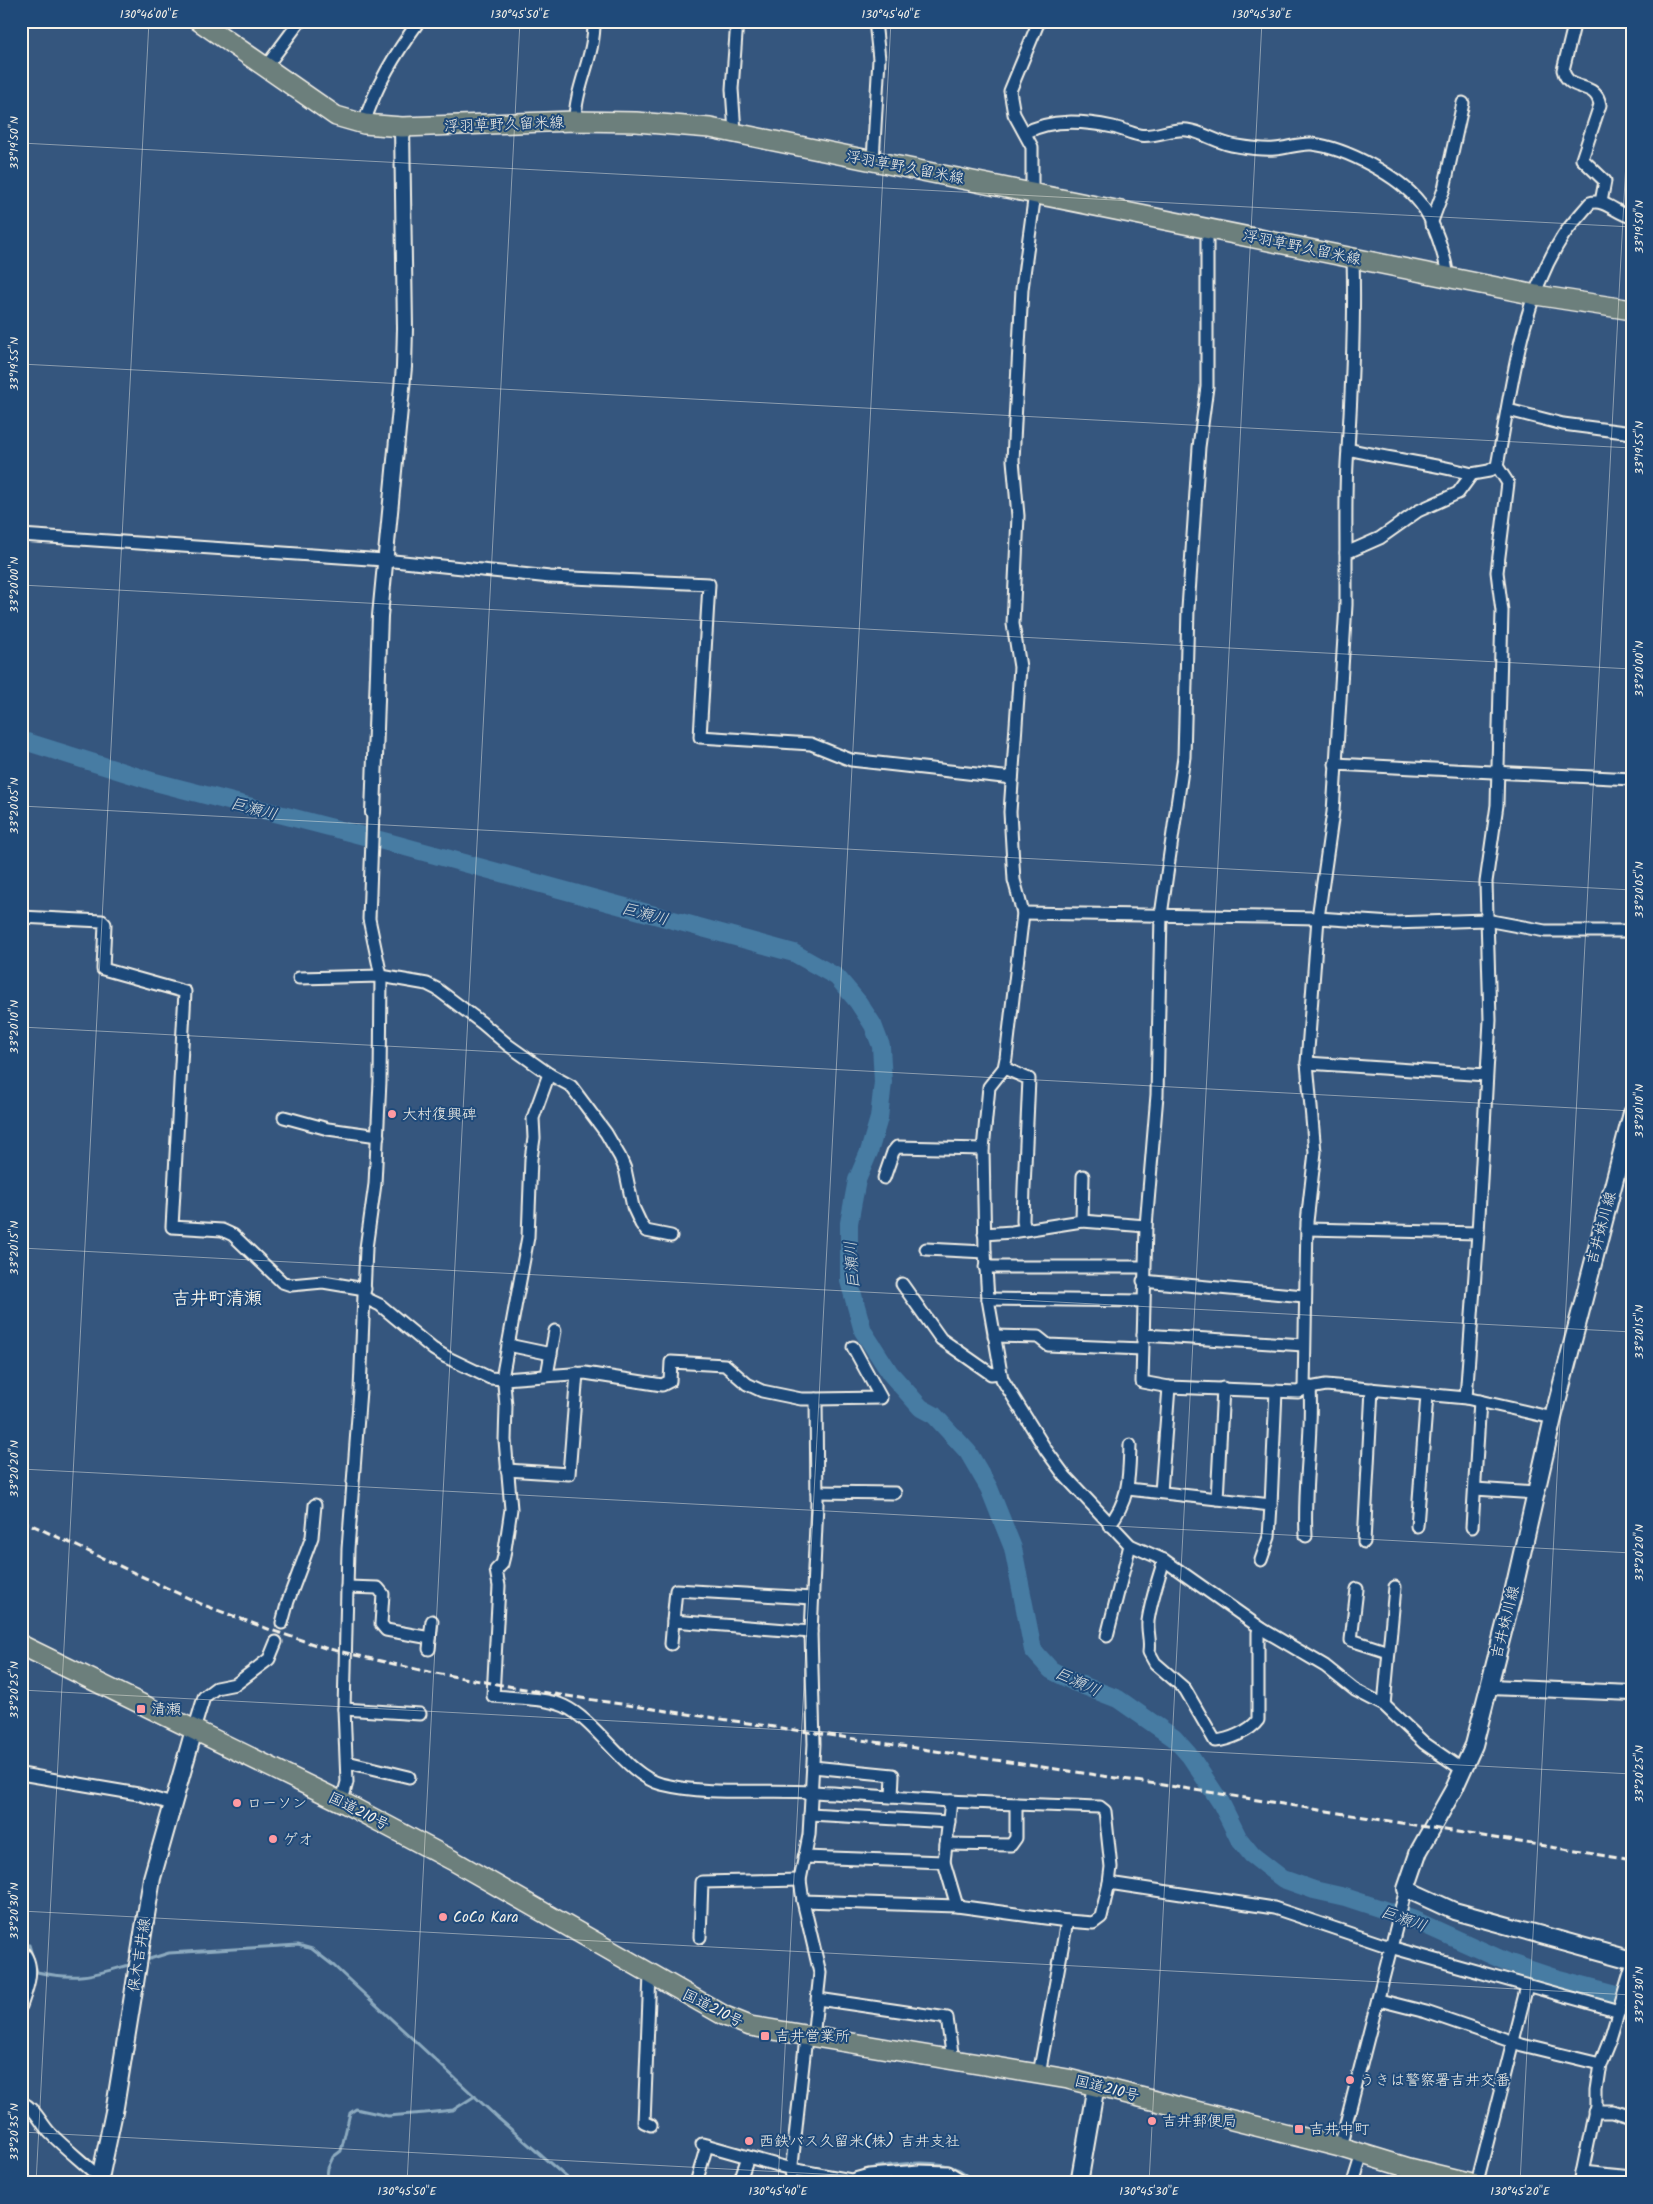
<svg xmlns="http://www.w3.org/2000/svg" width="1653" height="2204" font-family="Kalam,'Klee One',sans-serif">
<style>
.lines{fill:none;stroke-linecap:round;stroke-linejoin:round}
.stream{stroke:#8caabf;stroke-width:3}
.river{stroke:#467ba3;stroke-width:18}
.minor-casing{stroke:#f4f1e8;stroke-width:15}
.tertiary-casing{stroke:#f4f1e8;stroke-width:18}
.secondary-casing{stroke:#f4f1e8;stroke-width:20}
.primary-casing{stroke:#f4f1e8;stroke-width:22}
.trunk-casing{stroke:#f4f1e8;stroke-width:22}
.minor{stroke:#1f4a7a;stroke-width:11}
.tertiary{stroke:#1f4a7a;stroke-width:14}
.secondary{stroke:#1f4a7a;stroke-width:16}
.primary{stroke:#6c7f7c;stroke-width:19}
.trunk{stroke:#6c7f7c;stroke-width:19}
.rail{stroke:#f4f1e8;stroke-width:3;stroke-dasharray:8 4;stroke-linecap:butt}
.ticks{fill:none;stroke:#f4f1e8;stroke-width:1;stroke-opacity:0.45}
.poi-dot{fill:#ff9aa2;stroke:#1f4a7a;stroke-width:2}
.labels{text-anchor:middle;stroke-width:4;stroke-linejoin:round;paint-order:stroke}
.street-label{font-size:15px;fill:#f4f1e8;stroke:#1f4a7a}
.poi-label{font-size:15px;fill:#f4f1e8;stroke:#1f4a7a;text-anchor:start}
.water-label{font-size:16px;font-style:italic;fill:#dadfde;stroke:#1f4a7a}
.quarter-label{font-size:18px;font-weight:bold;fill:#f4f1e8;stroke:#1f4a7a}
.neatline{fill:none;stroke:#f4f1e8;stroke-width:2}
.ticks-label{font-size:12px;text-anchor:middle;fill:#f4f1e8}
</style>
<rect width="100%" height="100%" fill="#35567e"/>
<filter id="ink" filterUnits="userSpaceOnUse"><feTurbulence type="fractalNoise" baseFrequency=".02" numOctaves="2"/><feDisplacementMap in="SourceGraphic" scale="10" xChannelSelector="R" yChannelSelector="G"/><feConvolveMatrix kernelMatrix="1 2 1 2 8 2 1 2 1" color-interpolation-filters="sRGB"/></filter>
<g filter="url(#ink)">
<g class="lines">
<!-- stream -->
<g class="stream">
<path d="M21 1942 29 1945 37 1972C77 1981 94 1975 132 1964"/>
<path d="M143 1961 169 1953 298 1945 312 1949 334 1966 498 2118 573 2183"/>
<path d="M21 2096 35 2106"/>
<path d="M854 2174C876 2164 935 2158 957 2169 964 2172 970 2178 976 2183"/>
<path d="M106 2177 112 2183"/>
<path d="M326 2183 328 2168 333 2157 341 2151 350 2113 356 2109 388 2116 425 2113 453 2110 475 2096"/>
</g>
<!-- river -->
<path class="river" d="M21 740 155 782 391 843 794 953 837 977 858 1002 873 1025 881 1046 883 1082 879 1118 869 1152 857 1180 849 1223V1281L863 1331 890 1373 921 1408 934 1415 968 1452 989 1488 1013 1548 1033 1650 1051 1670 1074 1682 1118 1699 1174 1738 1190 1756 1221 1803 1239 1839 1252 1855 1283 1879 1314 1890 1345 1897 1412 1919 1507 1962 1555 1978 1632 1998"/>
<defs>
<g id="minor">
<path d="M1039 21 1010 91 1014 114 1032 147V186L1035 193 1022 289 1013 460 1018 516 1013 624 1020 667 1010 812 1014 880 1023 913 1006 1058 1004 1068 989 1087 983 1149 985 1252 988 1299 1002 1379 1046 1450 1065 1476 1130 1545 1164 1560 1262 1629 1325 1666 1355 1690 1384 1705 1424 1743 1463 1770"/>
<path d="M1575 21 1563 70C1569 94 1596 80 1600 105L1582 159 1605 181 1601 202"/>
<path d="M265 68 300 21"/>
<path d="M575 121C575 87 595 56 594 21"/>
<path d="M364 124C375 86 396 53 419 21"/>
<path d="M735 132 732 89 737 21"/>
<path d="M1025 133C1051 118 1084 121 1113 127 1122 129 1130 133 1139 135 1154 138 1171 128 1187 130 1204 132 1218 144 1237 146 1249 148 1262 150 1275 149 1287 148 1300 143 1312 144 1346 148 1399 176 1420 203 1434 220 1445 255 1448 277"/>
<path d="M873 160 879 59 875 21"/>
<path d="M1431 224 1444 189 1463 103"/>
<path d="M1207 227V387L1199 447 1188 609 1184 757 1161 915 1157 1095 1146 1226 1142 1382 1169 1387 1298 1392 1304 1389"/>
<path d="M1508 410 1563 424 1632 433"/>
<path d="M1348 449C1389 459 1431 463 1472 474"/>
<path d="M21 535 384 560 550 577 709 584 700 737 811 744 851 760 1012 778"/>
<path d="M1346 553C1346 518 1345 483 1348 449 1352 385 1355 322 1353 258"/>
<path d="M1335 764 1632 779"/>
<path d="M1023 913 1318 918 1392 923 1486 920 1545 931H1632"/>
<path d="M21 917 102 921 105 924 103 969 185 992 172 1227 222 1230 233 1235 282 1282 291 1285 323 1282 365 1289"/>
<path d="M299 978 381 976 427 984 437 989 482 1023 508 1045 549 1074 571 1086 606 1133 620 1157 625 1169 633 1207 641 1224 646 1231 671 1236"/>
<path d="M1307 1063 1486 1075"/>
<path d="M1004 1068 1029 1079 1024 1187 1023 1221 1025 1230"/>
<path d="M549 1074 533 1118 534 1138 531 1159 528 1237 503 1373 506 1406 505 1440 511 1509 504 1556 502 1564 496 1570 499 1586 493 1696C514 1698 546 1698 564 1706 598 1722 626 1775 661 1784 710 1796 763 1789 812 1792 859 1794 906 1799 952 1801 1002 1804 1051 1805 1100 1807L1105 1811 1111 1867 1109 1883 1101 1917 1093 1923 1067 1921 957 1906 803 1901"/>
<path d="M284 1117 328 1129 378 1136"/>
<path d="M884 1178 893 1152 897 1147 983 1149"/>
<path d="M1082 1221 1083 1176"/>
<path d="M1307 1229 1478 1233"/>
<path d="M984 1234 1012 1232 1082 1221 1146 1226"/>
<path d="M926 1249 985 1252"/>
<path d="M985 1267H1144"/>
<path d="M1143 1281 1304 1296"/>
<path d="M902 1284 941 1339 991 1374 1000 1373"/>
<path d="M365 1298 380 1305 433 1349 446 1357 490 1378 504 1379 585 1373 662 1385 670 1381 671 1362 725 1365 747 1384 762 1391 801 1399H816L817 1504 811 1632 814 1744 809 1835 800 1880 803 1901 820 1973 813 2038"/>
<path d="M988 1299 1143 1301"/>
<path d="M1143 1335 1304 1345"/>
<path d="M994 1336 1038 1337 1048 1345 1142 1349"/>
<path d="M508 1345 551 1354"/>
<path d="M547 1375 555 1331"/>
<path d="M1466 1398 1478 1233 1490 1020 1486 882 1497 805 1502 611 1497 572 1508 483 1497 466"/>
<path d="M816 1399 881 1398 853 1347"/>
<path d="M1553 1418 1466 1398 1326 1385 1304 1389 1307 1222 1315 1152 1307 1063 1318 918 1333 812 1346 605V553L1380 538 1418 511 1458 493 1472 474 1489 471 1497 466C1512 388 1519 305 1563 236 1571 224 1581 214 1590 203 1604 198 1617 214 1632 217"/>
<path d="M507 1470 569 1474 577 1373"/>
<path d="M1128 1489 1271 1505 1269 1537 1261 1560"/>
<path d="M1475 1489 1535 1493"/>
<path d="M817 1492 895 1493"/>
<path d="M1161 1492 1169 1387"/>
<path d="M1217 1499 1223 1388"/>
<path d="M1271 1505 1276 1391"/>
<path d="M1109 1525C1130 1500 1129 1475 1130 1445"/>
<path d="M1417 1526 1427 1395"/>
<path d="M1472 1527 1480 1401"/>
<path d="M1306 1536C1303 1486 1313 1437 1310 1387"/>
<path d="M1364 1542 1372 1389"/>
<path d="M1164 1560C1158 1580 1151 1600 1148 1621 1147 1632 1151 1641 1149 1652L1155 1663 1185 1689 1215 1741C1229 1740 1250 1731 1258 1720V1632L1262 1629"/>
<path d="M347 1587 378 1588 383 1594 381 1624 386 1630 430 1638"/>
<path d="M1357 1589 1351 1640 1388 1652"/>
<path d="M673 1621 676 1590 813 1598"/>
<path d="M282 1623 288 1601 312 1537 315 1505"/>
<path d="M1107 1636 1130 1545"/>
<path d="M671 1644 673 1621 811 1632"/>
<path d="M429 1649 432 1621"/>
<path d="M1384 1705 1395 1587"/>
<path d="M344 1709 420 1714"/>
<path d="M194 1730 204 1697 216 1688 236 1684 269 1659 276 1642"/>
<path d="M347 1762 409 1777"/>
<path d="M813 1767 893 1775 892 1797"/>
<path d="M21 1774 138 1794 172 1804"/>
<path d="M342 1801 347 1782 344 1709 348 1549 360 1390 366 1248 375 1184 380 1081 381 976 369 919 373 813"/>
<path d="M810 1814 949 1822"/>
<path d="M946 1844 1011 1845 1016 1838V1804"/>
<path d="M804 1857 944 1862 951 1801"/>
<path d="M944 1862 957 1906"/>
<path d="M1109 1883 1274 1908 1390 1947 1619 2011"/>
<path d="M700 1937 702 1882 800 1880"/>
<path d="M21 1950C37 1965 27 1989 21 2006"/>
<path d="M650 1974 644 2122 651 2125"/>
<path d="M818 1999 947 2018 953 2060"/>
<path d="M1379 2000 1426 2012 1522 2045 1600 2064"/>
<path d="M1039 2074 1067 1921"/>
<path d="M21 2102C37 2110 39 2121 50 2133 66 2149 84 2163 100 2178"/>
<path d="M1594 2111H1613L1632 2117"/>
<path d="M702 2144 791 2169 851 2180 869 2175 919 2171 948 2172 966 2183"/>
<path d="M1340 2147 1406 1889"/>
<path d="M1582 2172 1632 2177"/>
<path d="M741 2179 758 2183"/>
<path d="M696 2183 707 2145"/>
<path d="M739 2183 748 2157"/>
<path d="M790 2183 806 2037"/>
<path d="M1353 2183 1362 2154"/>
<path d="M1477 2183 1527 1986"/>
<path d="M1580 2183 1596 2105V2091L1600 2064 1610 2039 1632 1966"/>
</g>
<g id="tertiary">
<path d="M373 813 380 616 404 367 405 328 402 127"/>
<path d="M1490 1687 1632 1693"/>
</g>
<g id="secondary">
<path d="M1632 1113 1553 1418 1512 1597 1474 1745 1454 1789 1419 1851 1406 1889 1454 1911 1632 1960"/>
<path d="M99 2183 115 2107 152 1878 194 1730"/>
<path d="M1079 2183 1096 2085"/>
<path d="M1405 2183 1409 2168"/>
</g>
<path id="primary" d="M199 21 336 116 364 124 402 127 575 121 636 122 710 128 1536 295 1632 310"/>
<path id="trunk" d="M21 1645 346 1804 452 1860 725 2016 750 2026 1068 2079 1340 2147 1409 2168 1471 2183"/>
</defs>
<!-- minor casing -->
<use href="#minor" class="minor-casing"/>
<!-- tertiary casing -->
<use href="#tertiary" class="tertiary-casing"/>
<!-- secondary casing -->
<use href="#secondary" class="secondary-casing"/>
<!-- primary casing -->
<use href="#primary" class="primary-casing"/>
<!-- trunk casing -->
<use href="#trunk" class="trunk-casing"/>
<!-- minor -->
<use href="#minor" class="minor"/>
<!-- tertiary -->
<use href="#tertiary" class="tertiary"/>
<!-- secondary -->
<use href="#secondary" class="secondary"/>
<!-- primary -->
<use href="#primary" class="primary"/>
<!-- trunk -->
<use href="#trunk" class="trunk"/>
<!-- rail -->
<path class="rail" d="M21 1520 201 1604 271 1630 325 1648 424 1671 547 1693 1183 1788 1632 1860"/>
</g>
</g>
<!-- ticks -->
<path class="ticks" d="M21 143 1632 227M21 364 1632 448M21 585 1632 669M21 806 1632 890M21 1027 1632 1111M21 1248 1632 1332M21 1469 1632 1553M21 1690 1632 1774M21 1911 1632 1995M21 2132 993 2183M36 2183 149 21M407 2183 520 21M778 2183 891 21M1149 2183 1262 21M1520 2183 1632 47"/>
<!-- markers -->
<g class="poi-dot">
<circle cx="392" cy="1114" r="5"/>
<rect x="136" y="1704" width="10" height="10" rx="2.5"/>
<circle cx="237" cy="1803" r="5"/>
<circle cx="273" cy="1839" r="5"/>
<circle cx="443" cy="1917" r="5"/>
<rect x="760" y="2031" width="10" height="10" rx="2.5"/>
<circle cx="1350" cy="2080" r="5"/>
<circle cx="1152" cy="2121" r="5"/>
<rect x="1294" y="2124" width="10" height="10" rx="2.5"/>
<circle cx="749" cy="2141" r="5"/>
</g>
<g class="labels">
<!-- street labels -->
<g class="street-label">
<text transform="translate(504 124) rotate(-2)" y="5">浮羽草野久留米線</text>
<text transform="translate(905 167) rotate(11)" y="5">浮羽草野久留米線</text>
<text transform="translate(1302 247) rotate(12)" y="5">浮羽草野久留米線</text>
<text transform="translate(1601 1228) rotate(-75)" y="5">吉井妹川線</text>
<text transform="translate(1505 1622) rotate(-76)" y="5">吉井妹川線</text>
<text transform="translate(359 1811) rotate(27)" y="5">国道210号</text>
<text transform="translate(139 1955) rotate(-81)" y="5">保木吉井線</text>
<text transform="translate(713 2008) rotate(27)" y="5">国道210号</text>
<text transform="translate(1107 2088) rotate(14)" y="5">国道210号</text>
</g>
<!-- poi labels -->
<g class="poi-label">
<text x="402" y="1119">大村復興碑</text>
<text x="151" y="1714">清瀬</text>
<text x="247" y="1808">ローソン</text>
<text x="283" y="1844">ゲオ</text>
<text x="453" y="1922">CoCo Kara</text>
<text x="775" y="2041">吉井営業所</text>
<text x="1360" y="2085">うきは警察署吉井交番</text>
<text x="1162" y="2126">吉井郵便局</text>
<text x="1309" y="2134">吉井中町</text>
<text x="759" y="2146">西鉄バス久留米(株) 吉井支社</text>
</g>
<!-- water labels -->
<g class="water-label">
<text transform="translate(254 808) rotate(15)" y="6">巨瀬川</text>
<text transform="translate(645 913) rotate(15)" y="6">巨瀬川</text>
<text transform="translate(851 1265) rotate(-94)" y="6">巨瀬川</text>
<text transform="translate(1078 1681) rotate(25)" y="6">巨瀬川</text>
<text transform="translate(1404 1918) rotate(20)" y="6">巨瀬川</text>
</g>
<!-- quarter labels -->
<g class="quarter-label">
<text x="217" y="1304">吉井町清瀬</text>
</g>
</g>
<!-- margin -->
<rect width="1653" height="2204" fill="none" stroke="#1f4a7a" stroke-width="55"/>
<rect x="28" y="28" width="1598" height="2148" class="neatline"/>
<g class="ticks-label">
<text x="149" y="18">130°46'00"E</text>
<text x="520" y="18">130°45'50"E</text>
<text x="891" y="18">130°45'40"E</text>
<text x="1262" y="18">130°45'30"E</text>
<text transform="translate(14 143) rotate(-90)" y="4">33°19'50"N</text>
<text transform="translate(1639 227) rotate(-90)" y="4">33°19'50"N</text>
<text transform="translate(14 364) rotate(-90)" y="4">33°19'55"N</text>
<text transform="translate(1639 448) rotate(-90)" y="4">33°19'55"N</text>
<text transform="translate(14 585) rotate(-90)" y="4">33°20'00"N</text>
<text transform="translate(1639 669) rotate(-90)" y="4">33°20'00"N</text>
<text transform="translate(14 806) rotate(-90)" y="4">33°20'05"N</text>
<text transform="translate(1639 890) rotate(-90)" y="4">33°20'05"N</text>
<text transform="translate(14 1027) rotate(-90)" y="4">33°20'10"N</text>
<text transform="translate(1639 1111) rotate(-90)" y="4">33°20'10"N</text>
<text transform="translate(14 1248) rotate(-90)" y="4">33°20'15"N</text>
<text transform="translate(1639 1332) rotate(-90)" y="4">33°20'15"N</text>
<text transform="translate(14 1469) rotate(-90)" y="4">33°20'20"N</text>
<text transform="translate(1639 1553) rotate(-90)" y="4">33°20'20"N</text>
<text transform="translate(14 1690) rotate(-90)" y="4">33°20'25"N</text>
<text transform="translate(1639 1774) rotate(-90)" y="4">33°20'25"N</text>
<text transform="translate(14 1911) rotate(-90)" y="4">33°20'30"N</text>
<text transform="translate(1639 1995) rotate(-90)" y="4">33°20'30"N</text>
<text transform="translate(14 2132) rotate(-90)" y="4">33°20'35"N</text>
<text x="407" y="2195">130°45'50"E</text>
<text x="778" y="2195">130°45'40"E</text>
<text x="1149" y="2195">130°45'30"E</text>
<text x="1520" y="2195">130°45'20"E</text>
</g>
</svg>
